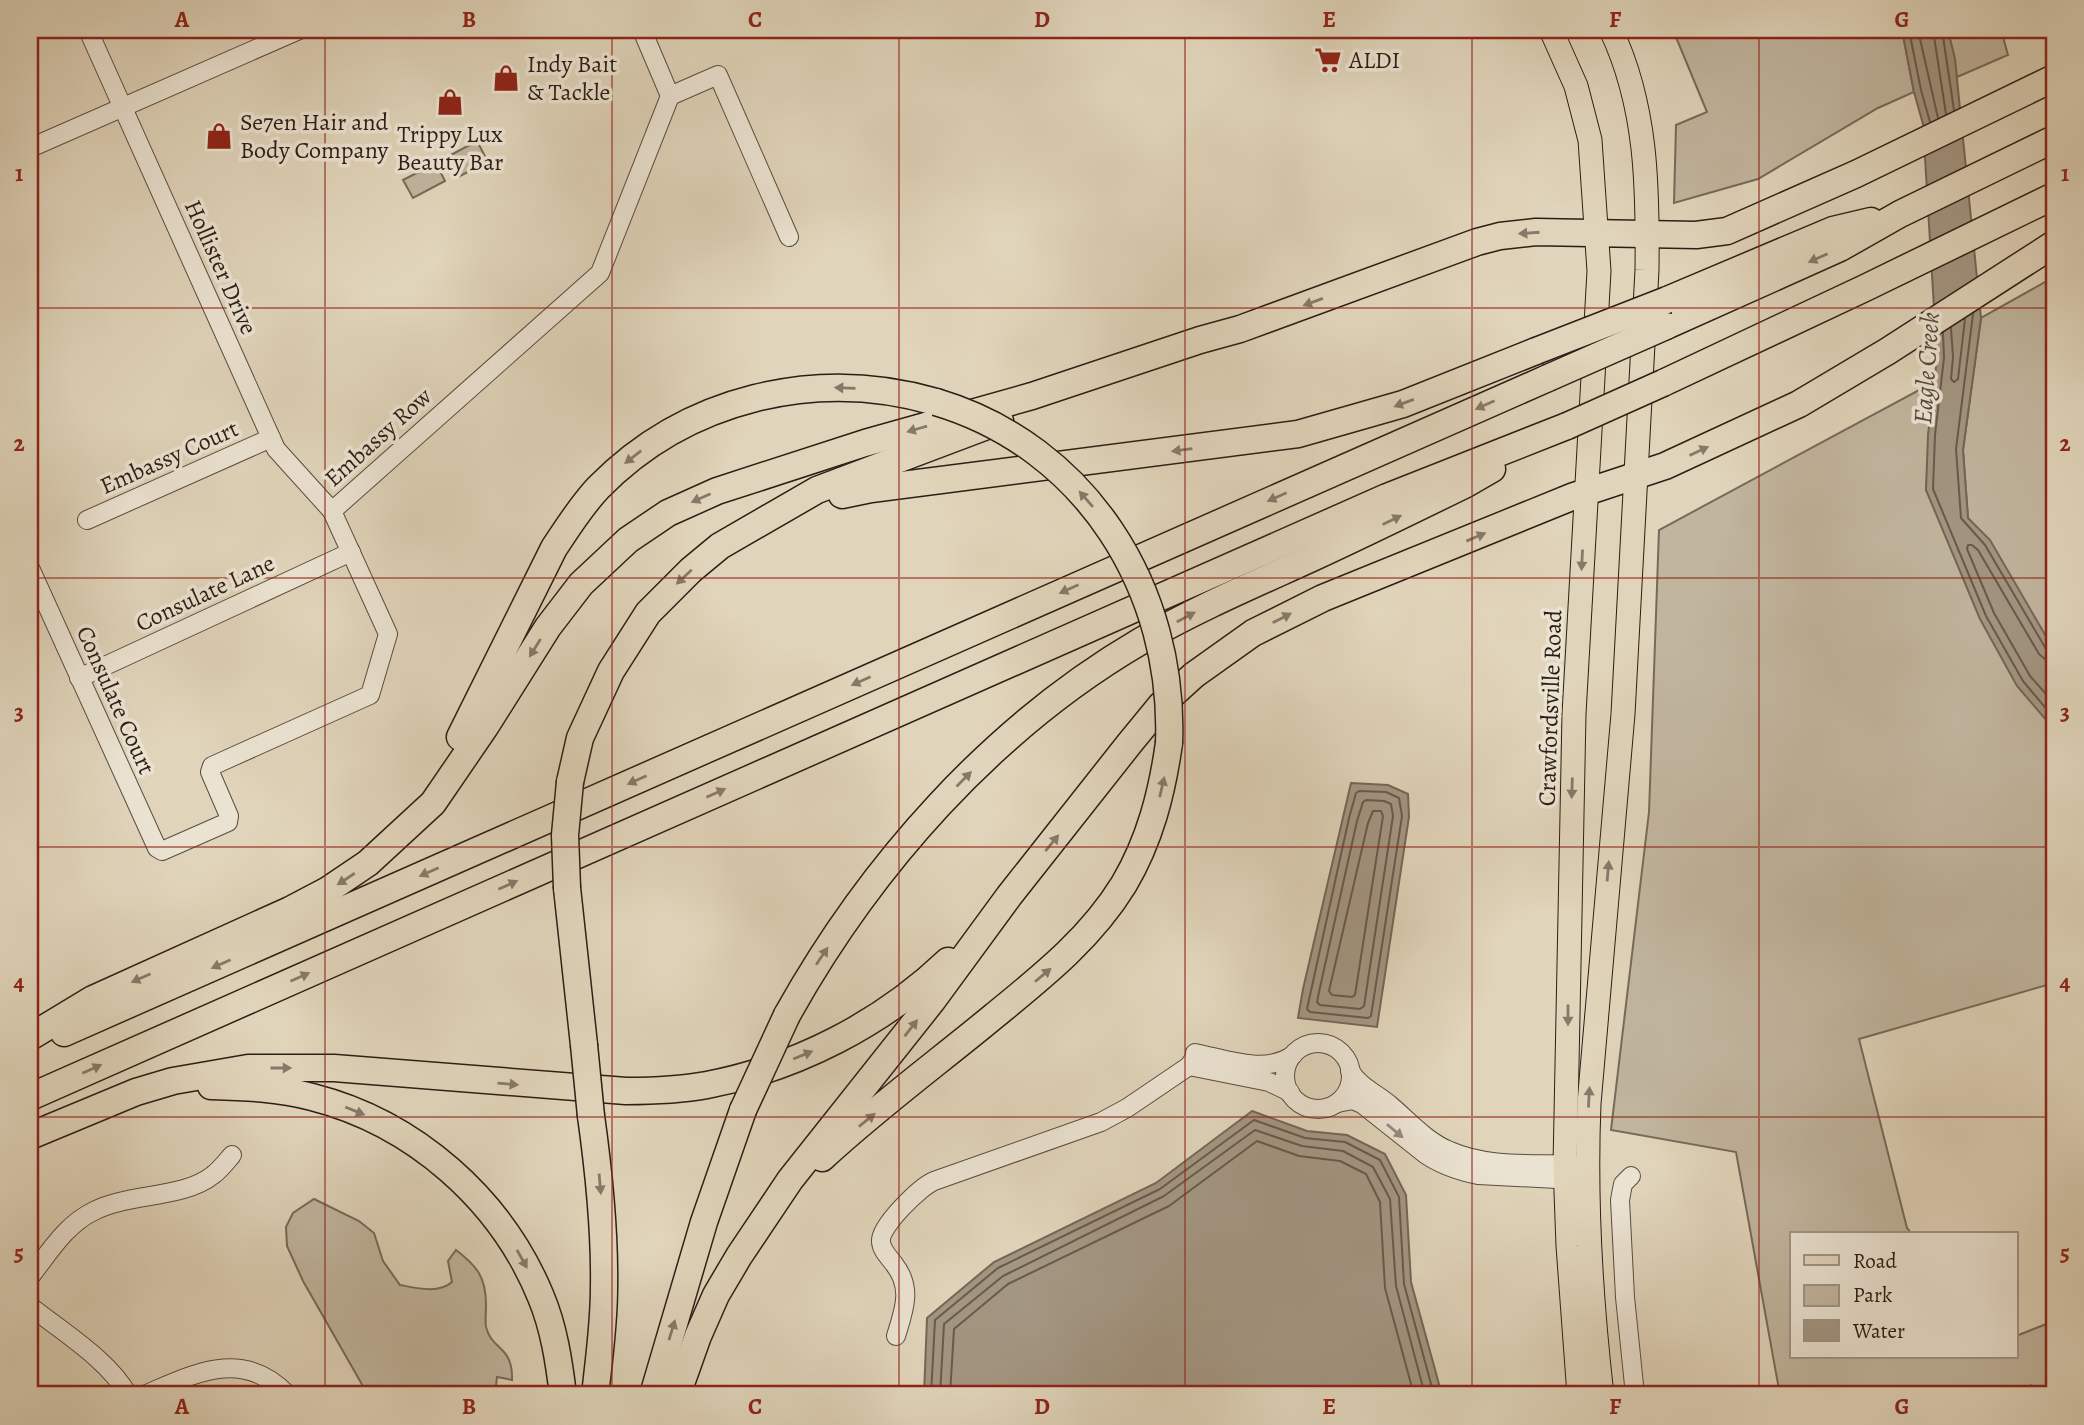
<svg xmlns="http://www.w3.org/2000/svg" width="2084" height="1425" font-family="Alegreya,serif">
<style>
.green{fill:#c1b59e;stroke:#766a5a;stroke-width:2}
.water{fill:#a39682;stroke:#736657;stroke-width:2}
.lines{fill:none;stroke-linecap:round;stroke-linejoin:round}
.shore{stroke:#685a4c;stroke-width:2}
.minor-casing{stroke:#594c3f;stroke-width:20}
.major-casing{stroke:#2c1e16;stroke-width:25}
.highway-casing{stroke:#2c1e16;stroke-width:29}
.minor{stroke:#ebe3d2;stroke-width:18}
.major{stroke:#e0d4ba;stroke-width:23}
.highway{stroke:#e0d4ba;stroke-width:26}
.highway-bridge-casing{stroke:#2c1e16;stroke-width:29;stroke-linecap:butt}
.highway-bridge{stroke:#e0d4ba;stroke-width:26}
.oneway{fill:#867968}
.oneway2{fill:#958a7d}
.grid{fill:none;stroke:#8f2418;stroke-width:2;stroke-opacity:0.55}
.labels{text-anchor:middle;stroke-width:7;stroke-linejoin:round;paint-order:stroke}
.poi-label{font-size:24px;fill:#2c1e16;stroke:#ebe3d2;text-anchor:start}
.street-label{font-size:24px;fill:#2c1e16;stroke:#ebe3d2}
.water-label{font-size:26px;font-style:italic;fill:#56483c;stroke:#ebe3d2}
.neatline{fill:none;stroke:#8f2418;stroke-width:2.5}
.grid-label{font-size:23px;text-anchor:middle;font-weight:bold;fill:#8f2418}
</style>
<rect width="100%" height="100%" fill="#e0d4ba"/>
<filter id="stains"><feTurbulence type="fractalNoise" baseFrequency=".00286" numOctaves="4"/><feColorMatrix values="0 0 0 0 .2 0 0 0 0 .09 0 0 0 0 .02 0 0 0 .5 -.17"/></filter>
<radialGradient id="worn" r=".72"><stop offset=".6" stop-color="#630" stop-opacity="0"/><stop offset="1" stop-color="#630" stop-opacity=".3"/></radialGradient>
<!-- green -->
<g class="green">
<path d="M1673 30H1902L1914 92 1878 108 1758 179 1674 203 1676 125 1707 112Z"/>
<path d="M1948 30H2001L2008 55 1957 77Z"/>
<path d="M477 141 488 162 458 177 447 157Z"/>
<path d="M436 163 445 181 413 198 403 180Z"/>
<path d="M2054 277V650L1968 518 1963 450 1981 318Z"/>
<path d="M1934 382 1926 490 2054 724V983L1859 1039 1907 1228 1912 1234H1792V1357H2016V1336L2054 1321V1395H2011L2032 1385 2005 1395H1780L1736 1152 1611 1130 1649 812 1659 530Z"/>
<path d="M314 1199 359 1221 374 1233 383 1261 400 1285C416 1288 439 1294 452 1282L448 1261 456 1250C477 1266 486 1277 486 1305 486 1312 485 1321 486 1327 492 1351 513 1345 512 1380L497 1377 495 1395H368L303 1281 287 1246 286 1227 293 1213Z"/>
</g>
<!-- water -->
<g class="water">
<path d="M1902 30H1948L1955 59 1981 318 1963 450 1968 518 1990 540 2054 650V729L2017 686 1980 619 1926 490 1928 435 1937 358 1923 124 1914 92Z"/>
<path d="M1351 783 1388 785 1408 794 1409 817 1377 1027 1298 1018 1303 989Z"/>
<path d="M1252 1111 1307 1131 1347 1135 1385 1154 1406 1195 1411 1282 1442 1395H924L927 1318 994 1262 1156 1183Z"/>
</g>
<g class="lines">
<!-- shore -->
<g class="shore">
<path d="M1909 30 1921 90 1930 122"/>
<path d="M1918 30 1938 118"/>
<path d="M1933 30 1946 114"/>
<path d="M1942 30 1954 110"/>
<path d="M1973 314 1956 449 1961 518 1985 545 2046 649 2054 652"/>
<path d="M1951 328 1953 357 1951 379 1954 382 1958 379 1965 319"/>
<path d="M1943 333 1944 358 1935 435 1933 489 1986 616 2023 681 2054 718"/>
<path d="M2054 661 2045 659 2039 654 1978 550 1972 545H1968L1967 549 1994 613 2030 676 2054 703"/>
<path d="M1359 791 1386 792 1399 798 1402 816 1371 1016 1368 1018 1310 1012 1307 1009 1349 818 1356 793Z"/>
<path d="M1366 800 1384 801 1391 804 1393 816 1364 1006 1360 1009 1320 1005 1317 1002 1319 992 1357 821 1363 802Z"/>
<path d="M1373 811H1381L1383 816 1355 995 1352 997 1332 995 1329 991 1368 823Z"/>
<path d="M931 1395 935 1320 998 1268 1160 1189 1254 1120 1305 1138 1345 1142 1380 1160 1399 1197 1404 1284 1434 1395"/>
<path d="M940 1395 944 1324 1003 1276 1164 1196 1255 1130 1302 1146 1343 1151 1373 1167 1390 1199 1396 1286 1425 1395"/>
<path d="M950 1395 954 1329 1008 1284 1169 1206 1257 1141 1299 1156 1340 1161 1366 1174 1380 1202 1385 1288 1414 1395"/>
</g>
<defs>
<g id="minor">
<path d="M642 30 670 96"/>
<path d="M30 148 299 30"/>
<path d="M332 511 600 273 670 96 718 75 789 237"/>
<path d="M87 520 271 438"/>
<path d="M30 568 157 848 162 851 228 822 229 816 210 772 212 766 370 695 388 634 332 511 276 449 271 438 88 30"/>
<path d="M79 678 351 552"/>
<circle cx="1318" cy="1076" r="33"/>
<path d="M1195 1053C1226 1059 1265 1075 1293 1055"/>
<path d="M1189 1066 1269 1082 1290 1092"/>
<path d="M1350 1071C1359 1086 1377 1094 1390 1105 1409 1121 1427 1142 1450 1151 1488 1168 1536 1163 1577 1165"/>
<path d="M1337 1103 1353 1100 1362 1104 1425 1154C1441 1165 1459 1171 1478 1175L1576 1180"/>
<path d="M1631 1176 1623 1184 1620 1200 1625 1297 1635 1395"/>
<path d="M30 1277C48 1254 66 1224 94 1211 128 1193 183 1199 213 1175 220 1170 226 1162 232 1155"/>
<path d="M30 1306C61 1331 109 1360 128 1395"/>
<path d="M896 1336C904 1310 913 1288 894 1264 889 1257 881 1250 881 1241 880 1226 920 1187 934 1181L1101 1122 1127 1108 1189 1066 1193 1060"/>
<path d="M144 1395C194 1374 242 1347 288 1395"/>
</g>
<g id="major">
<path d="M1551 30 1576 86 1590 140 1599 271 1574 714 1565 1165 1568 1246 1579 1395"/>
<path d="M1602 1395C1591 1299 1585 1201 1589 1104L1623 714 1647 270C1648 187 1647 106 1611 30"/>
</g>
<g id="highway">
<path d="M1667 300 1833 230 1871 221"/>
<path d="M1666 326 1840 248 1900 214 2054 139"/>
<path d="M1663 383 1865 288 2054 196"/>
<path d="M842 495 871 489 1298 434 1403 404 1536 351"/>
<path d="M460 737 554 548C568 527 581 506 598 488 686 398 816 367 936 402"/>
<path d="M570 782 580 738 611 671 648 613 691 570 720 546 817 490 1000 421"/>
<path d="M567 888 584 1045"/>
<path d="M787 1015C870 866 992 728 1141 641 1196 609 1255 584 1312 558 1364 534 1415 509 1466 484L1492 469"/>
<path d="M64 1033 1548 378"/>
<path d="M30 1037 93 999 290 910 328 890 368 863 433 803 485 727 548 627 581 584 628 540 668 513 717 491 865 443 1032 396 1200 340 1240 329 1477 242 1500 236 1536 232 1696 235 1727 231 1856 174 2054 78"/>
<path d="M211 1086C245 1087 279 1088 312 1097 414 1123 501 1199 541 1297 554 1328 559 1362 563 1395"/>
<path d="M30 1097 1387 497 1567 426"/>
<path d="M591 1116C599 1173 605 1230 604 1288 604 1324 599 1359 595 1395"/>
<path d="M30 1136 136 1092 173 1081 248 1068H334L626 1091C653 1091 680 1090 707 1085 796 1068 882 1024 948 961"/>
<path d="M822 1158C876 1108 937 1063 994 1016 1043 976 1091 938 1124 884 1150 840 1162 793 1169 743"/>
<path d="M653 1395 704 1222 743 1110"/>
<path d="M677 1395 698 1336 716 1295 739 1256 790 1180 932 1001 1009 896 1129 744 1161 705 1194 675 1253 633 1323 598 1574 496 1665 466 1799 404 1888 351 2054 244"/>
</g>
</defs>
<!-- minor casing -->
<use href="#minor" class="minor-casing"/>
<!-- major casing -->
<use href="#major" class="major-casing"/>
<!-- highway casing -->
<use href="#highway" class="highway-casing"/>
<!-- minor -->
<use href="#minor" class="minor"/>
<!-- major -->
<use href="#major" class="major"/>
<!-- highway -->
<use href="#highway" class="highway"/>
<defs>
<g id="highway-bridge">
<path d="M1536 351 1667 300"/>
<path d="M1548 378 1666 326"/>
<path d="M936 402C1087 447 1175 590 1169 743"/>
<path d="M1567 426 1663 383"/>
<path d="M567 888 565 835 570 782"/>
<path d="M584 1045 591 1116"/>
<path d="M743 1110 787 1015"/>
</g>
</defs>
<!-- highway-bridge casing -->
<use href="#highway-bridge" class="highway-bridge-casing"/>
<!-- highway-bridge -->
<use href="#highway-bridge" class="highway-bridge"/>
</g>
<!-- one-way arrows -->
<defs><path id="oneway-solid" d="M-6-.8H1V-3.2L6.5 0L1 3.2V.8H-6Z" transform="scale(1.75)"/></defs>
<g class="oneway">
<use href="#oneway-solid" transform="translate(1529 233) rotate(176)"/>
<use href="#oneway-solid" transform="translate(1818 258) rotate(156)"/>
<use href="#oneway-solid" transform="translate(1313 302) rotate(160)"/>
<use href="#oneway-solid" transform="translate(845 388) rotate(-178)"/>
<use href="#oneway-solid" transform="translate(1404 403) rotate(160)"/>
<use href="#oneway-solid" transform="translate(1485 405) rotate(156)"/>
<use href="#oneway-solid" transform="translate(917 429) rotate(164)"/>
<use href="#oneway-solid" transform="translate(1182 450) rotate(173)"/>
<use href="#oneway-solid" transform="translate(1699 451) rotate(-25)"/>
<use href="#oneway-solid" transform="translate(633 457) rotate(142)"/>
<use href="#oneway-solid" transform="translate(1277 497) rotate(156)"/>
<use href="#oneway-solid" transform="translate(701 498) rotate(156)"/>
<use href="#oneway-solid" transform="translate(1086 499) rotate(-131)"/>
<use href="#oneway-solid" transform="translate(1392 520) rotate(-26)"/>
<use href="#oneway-solid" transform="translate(1476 537) rotate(-23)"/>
<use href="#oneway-solid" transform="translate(1582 560) rotate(93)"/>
<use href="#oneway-solid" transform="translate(684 577) rotate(137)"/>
<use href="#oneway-solid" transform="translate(1069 589) rotate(156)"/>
<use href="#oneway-solid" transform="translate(1186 617) rotate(-28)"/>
<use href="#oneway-solid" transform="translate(1282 618) rotate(-27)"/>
<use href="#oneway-solid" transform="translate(535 648) rotate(122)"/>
<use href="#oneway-solid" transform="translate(861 681) rotate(156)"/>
<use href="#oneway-solid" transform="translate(964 779) rotate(-45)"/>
<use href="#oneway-solid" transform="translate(637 780) rotate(156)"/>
<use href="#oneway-solid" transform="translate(1162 787) rotate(-77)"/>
<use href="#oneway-solid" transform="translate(1572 788) rotate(92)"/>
<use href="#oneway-solid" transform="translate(716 793) rotate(-24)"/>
<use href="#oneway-solid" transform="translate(1052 843) rotate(-51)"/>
<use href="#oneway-solid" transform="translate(1608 871) rotate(-85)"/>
<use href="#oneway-solid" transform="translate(429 872) rotate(156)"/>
<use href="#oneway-solid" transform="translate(346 879) rotate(147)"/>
<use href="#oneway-solid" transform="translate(508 885) rotate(-24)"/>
<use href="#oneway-solid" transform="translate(822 956) rotate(-56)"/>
<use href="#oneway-solid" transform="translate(221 964) rotate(156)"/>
<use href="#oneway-solid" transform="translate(1043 975) rotate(-40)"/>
<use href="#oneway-solid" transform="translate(300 977) rotate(-24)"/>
<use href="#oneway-solid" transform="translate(141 978) rotate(156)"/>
<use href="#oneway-solid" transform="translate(1568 1015) rotate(90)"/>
<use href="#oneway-solid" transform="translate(911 1028) rotate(-52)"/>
<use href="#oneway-solid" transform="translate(803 1055) rotate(-22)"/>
<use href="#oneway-solid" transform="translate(281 1068)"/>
<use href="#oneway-solid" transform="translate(92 1069) rotate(-24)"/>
<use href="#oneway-solid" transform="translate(508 1084) rotate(5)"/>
<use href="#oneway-solid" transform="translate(1589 1097) rotate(-87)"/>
<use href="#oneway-solid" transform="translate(355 1111) rotate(22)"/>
<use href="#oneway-solid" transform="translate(867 1120) rotate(-39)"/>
<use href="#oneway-solid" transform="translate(600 1184) rotate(85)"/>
<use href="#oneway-solid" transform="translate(522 1259) rotate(61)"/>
<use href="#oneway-solid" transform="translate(672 1330) rotate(-73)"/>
</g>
<use class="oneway2" href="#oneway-solid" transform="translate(1395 1131) rotate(40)"/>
<!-- grid -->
<path class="grid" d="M325 30V1395M612 30V1395M899 30V1395M1185 30V1395M1472 30V1395M1759 30V1395M30 308H2054M30 578H2054M30 847H2054M30 1117H2054"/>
<!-- icons -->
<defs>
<symbol id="supermarket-bare" viewBox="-9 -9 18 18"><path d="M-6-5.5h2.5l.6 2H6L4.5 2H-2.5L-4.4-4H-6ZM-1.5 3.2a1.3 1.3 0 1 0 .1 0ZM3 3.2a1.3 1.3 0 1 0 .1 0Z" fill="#8f2418" stroke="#ebe3d2" stroke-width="2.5" paint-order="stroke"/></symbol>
<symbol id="shop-bare" viewBox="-9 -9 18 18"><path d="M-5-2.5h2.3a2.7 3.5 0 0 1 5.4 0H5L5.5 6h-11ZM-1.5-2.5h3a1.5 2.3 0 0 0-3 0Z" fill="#8f2418" stroke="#ebe3d2" stroke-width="2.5" paint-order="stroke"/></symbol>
</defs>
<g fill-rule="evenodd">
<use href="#supermarket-bare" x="1309" y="41" width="38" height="38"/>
<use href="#shop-bare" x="487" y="59" width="38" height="38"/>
<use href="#shop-bare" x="431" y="83" width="38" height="38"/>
<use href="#shop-bare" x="200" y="117" width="38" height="38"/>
</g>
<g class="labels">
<!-- poi labels -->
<g class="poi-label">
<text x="1349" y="68">ALDI</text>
<text x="527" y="72">Indy Bait<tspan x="527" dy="28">&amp; Tackle</tspan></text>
<text x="240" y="130">Se7en Hair and<tspan x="240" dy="28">Body Company</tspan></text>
<text x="450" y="142" text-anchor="middle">Trippy Lux<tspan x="450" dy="28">Beauty Bar</tspan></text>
</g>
<!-- street labels -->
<g class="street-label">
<text transform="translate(221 267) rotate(66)" y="8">Hollister Drive</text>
<text transform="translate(378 437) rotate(-42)" y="8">Embassy Row</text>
<text transform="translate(169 457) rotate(-24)" y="8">Embassy Court</text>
<text transform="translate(205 593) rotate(-25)" y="8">Consulate Lane</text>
<text transform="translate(116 700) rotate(66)" y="8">Consulate Court</text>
<text transform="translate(1550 708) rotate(-88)" y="8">Crawfordsville Road</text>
</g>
<!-- water labels -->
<g class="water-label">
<text transform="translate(1926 368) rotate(-86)" y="9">Eagle Creek</text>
</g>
</g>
<!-- margin -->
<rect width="2084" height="1425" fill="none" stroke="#e0d4ba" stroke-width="77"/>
<!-- legend -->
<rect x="1790" y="1232" width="228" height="126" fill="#ebe3d2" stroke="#9f9487" stroke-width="2"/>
<rect x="1804" y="1255" width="35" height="10" fill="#e0d4ba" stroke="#9f9487" stroke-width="2"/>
<text x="1853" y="1268" font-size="21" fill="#2c1e16">Road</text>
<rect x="1804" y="1285" width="35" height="21" fill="#c1b59e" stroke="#9f9487" stroke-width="2"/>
<text x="1853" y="1302" font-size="21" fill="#2c1e16">Park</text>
<rect x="1804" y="1320" width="35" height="21" fill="#a39682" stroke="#9f9487" stroke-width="2"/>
<text x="1853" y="1338" font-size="21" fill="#2c1e16">Water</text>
<rect x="38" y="38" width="2008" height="1348" class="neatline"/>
<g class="grid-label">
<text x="182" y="27">A</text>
<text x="469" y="27">B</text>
<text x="755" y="27">C</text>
<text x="1042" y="27">D</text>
<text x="1329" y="27">E</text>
<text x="1615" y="27">F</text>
<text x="1902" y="27">G</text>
<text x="19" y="181">1</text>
<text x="2065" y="181">1</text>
<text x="19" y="451">2</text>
<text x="2065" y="451">2</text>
<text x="19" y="720">3</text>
<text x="2065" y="720">3</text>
<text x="19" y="990">4</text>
<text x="2065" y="990">4</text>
<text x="19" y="1260">5</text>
<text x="2065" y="1260">5</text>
<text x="182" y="1414">A</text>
<text x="469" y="1414">B</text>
<text x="755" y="1414">C</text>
<text x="1042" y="1414">D</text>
<text x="1329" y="1414">E</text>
<text x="1615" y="1414">F</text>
<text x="1902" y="1414">G</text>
</g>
<rect width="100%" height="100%" filter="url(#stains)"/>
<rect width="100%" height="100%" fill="url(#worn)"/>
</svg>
